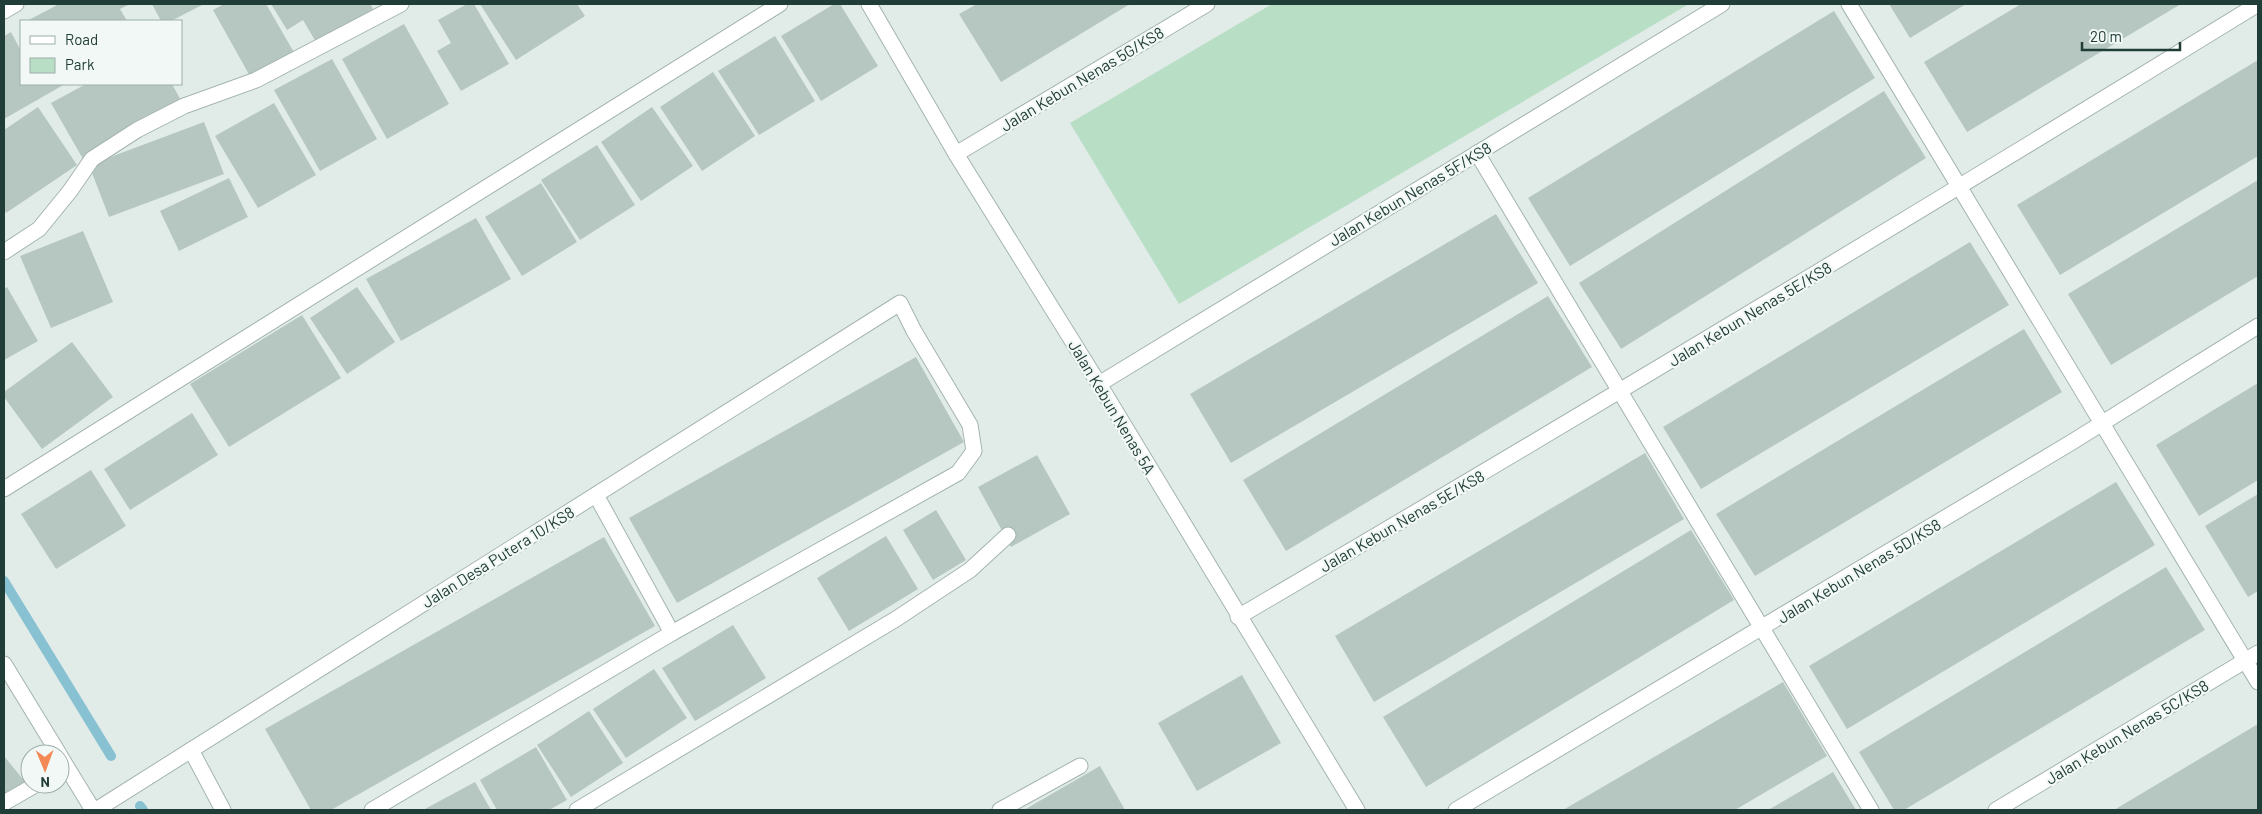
<svg xmlns="http://www.w3.org/2000/svg" width="2262" height="814" font-family="Barlow,sans-serif">
<style>
.green{fill:#b9dec6}
.lines{fill:none;stroke-linecap:round;stroke-linejoin:round}
.stream{stroke:#88c1d2;stroke-width:10}
.building{fill:#b6c7c1}
.minor-casing{stroke:#a4b4af;stroke-width:17}
.minor{stroke:#fff;stroke-width:15}
.labels{text-anchor:middle;stroke-width:4.5;stroke-linejoin:round;paint-order:stroke}
.street-label{font-size:16px;fill:#213d37;stroke:#f1f8f5}
</style>
<rect width="100%" height="100%" fill="#e1ece8"/>
<!-- green -->
<path class="green" d="M1272 4H1689L1179 304 1070 123Z"/>
<g class="lines">
<!-- stream -->
<g class="stream">
<path d="M4 581 111 756"/>
<path d="M140 806 143 810"/>
</g>
</g>
<!-- building -->
<g class="building">
<path d="M59 4H130L120 9 127 21H27Z"/>
<path d="M152 4H204L171 21H161Z"/>
<path d="M224 4H266L295 54 251 78 213 10Z"/>
<path d="M271 4H370L373 9 316 42 303 20 287 30Z"/>
<path d="M467 4H474L509 64 461 91 437 51 451 43 438 20Z"/>
<path d="M480 4H577L585 16 516 60Z"/>
<path d="M834 4H840L878 66 821 101 781 36Z"/>
<path d="M977 4H1130L1001 82 959 14Z"/>
<path d="M1889 4H1966L1910 38Z"/>
<path d="M2021 4H2181L1967 132 1924 62Z"/>
<path d="M1834 11 1875 78 1570 266 1528 198Z"/>
<path d="M404 24 449 104 387 139 342 59Z"/>
<path d="M11 32 21 51V84H65L4 119V36Z"/>
<path d="M775 36 815 101 759 135 718 71Z"/>
<path d="M332 59 377 139 320 171 274 90Z"/>
<path d="M2258 60V156L2060 275 2017 205Z"/>
<path d="M713 72 755 136 702 171 660 107Z"/>
<path d="M86 84H172L183 104 83 159 51 103Z"/>
<path d="M1884 91 1926 158 1621 349 1579 283Z"/>
<path d="M274 103 316 175 258 208 215 136Z"/>
<path d="M38 107 77 165 6 213 4 209V130Z"/>
<path d="M652 107 693 166 641 201 601 142Z"/>
<path d="M204 122 224 174 109 217 89 165Z"/>
<path d="M597 145 635 205 580 240 541 180Z"/>
<path d="M229 178 248 217 179 251 160 211Z"/>
<path d="M2258 180V276L2111 365 2068 294Z"/>
<path d="M541 183 577 242 522 276 485 217Z"/>
<path d="M1496 214 1538 283 1231 463 1190 394Z"/>
<path d="M476 218 511 279 401 341 366 279Z"/>
<path d="M83 231 113 302 51 328 20 256Z"/>
<path d="M1970 242 2009 305 1701 489 1663 427Z"/>
<path d="M7 287 38 341 4 360V289Z"/>
<path d="M357 287 395 342 347 374 310 318Z"/>
<path d="M1548 296 1592 367 1286 551 1243 480Z"/>
<path d="M302 315 341 378 229 447 190 384Z"/>
<path d="M2024 329 2062 392 1755 576 1716 514Z"/>
<path d="M72 342 113 397 42 449 4 397V392Z"/>
<path d="M916 357 964 442 677 603 629 518Z"/>
<path d="M2258 383V480L2199 516 2156 445Z"/>
<path d="M192 413 218 455 130 510 104 469Z"/>
<path d="M1645 453 1684 519 1374 702 1335 636Z"/>
<path d="M1037 455 1070 514 1011 547 978 487Z"/>
<path d="M91 470 126 526 56 569 21 514Z"/>
<path d="M2116 482 2155 545 1847 729 1809 666Z"/>
<path d="M2258 494V591L2248 597 2205 526Z"/>
<path d="M936 510 966 560 933 580 903 530Z"/>
<path d="M1691 530 1734 600 1426 787 1383 717Z"/>
<path d="M886 536 918 589 849 631 817 578Z"/>
<path d="M604 537 655 626 331 810H311L265 729Z"/>
<path d="M2166 567 2205 630 1904 810H1894L1859 752Z"/>
<path d="M733 625 766 678 695 721 662 668Z"/>
<path d="M654 669 687 718 626 758 593 709Z"/>
<path d="M1242 675 1281 743 1197 791 1158 723Z"/>
<path d="M1783 682 1827 756 1735 810H1563Z"/>
<path d="M589 711 623 763 571 797 537 745Z"/>
<path d="M2258 724 2257 810H2114Z"/>
<path d="M536 747 567 800 549 810H497L480 780Z"/>
<path d="M4 756 26 783 4 800Z"/>
<path d="M1100 766 1125 810H1024Z"/>
<path d="M1833 772 1856 810H1768L1782 802Z"/>
<path d="M475 782 491 810H423Z"/>
</g>
<g class="lines">
<defs>
<g id="minor">
<path d="M869 4 956 154 1099 384 1357 810"/>
<path d="M1849 4 2258 682"/>
<path d="M4 11 16 4"/>
<path d="M1477 153 1871 810"/>
<path d="M956 154 1207 4"/>
<path d="M4 252 39 229 70 191 92 159 137 130 184 106 256 80 401 4"/>
<path d="M1099 384 1722 4"/>
<path d="M4 489 780 4"/>
<path d="M596 495 672 633"/>
<path d="M1238 617C1580 416 1920 212 2258 4"/>
<path d="M4 664 59 754"/>
<path d="M191 750 223 810"/>
<path d="M60 756 93 810"/>
<path d="M4 803 37 784"/>
<path d="M96 810 900 303 914 331 970 425 974 451 958 473 672 633 372 810"/>
<path d="M577 810 896 619 970 570 1008 535"/>
<path d="M1000 810 1080 766"/>
<path d="M1456 810 2072 442 2258 326"/>
<path d="M1996 810 2258 653"/>
</g>
</defs>
<!-- minor casing -->
<use href="#minor" class="minor-casing"/>
<!-- minor -->
<use href="#minor" class="minor"/>
</g>
<g class="labels">
<!-- street labels -->
<g class="street-label">
<text transform="translate(1082 79) rotate(-31)" y="6">Jalan Kebun Nenas 5G/KS8</text>
<text transform="translate(1410 194) rotate(-31)" y="6">Jalan Kebun Nenas 5F/KS8</text>
<text transform="translate(1750 314) rotate(-31)" y="6">Jalan Kebun Nenas 5E/KS8</text>
<text transform="translate(1112 407) rotate(59)" y="6">Jalan Kebun Nenas 5A</text>
<text transform="translate(1402 521) rotate(-30)" y="6">Jalan Kebun Nenas 5E/KS8</text>
<text transform="translate(498 557) rotate(-32)" y="6">Jalan Desa Putera 10/KS8</text>
<text transform="translate(1859 571) rotate(-31)" y="6">Jalan Kebun Nenas 5D/KS8</text>
<text transform="translate(2127 732) rotate(-31)" y="6">Jalan Kebun Nenas 5C/KS8</text>
</g>
</g>
<!-- border -->
<rect width="2262" height="814" fill="none" stroke="#213d37" stroke-width="10"/>
<!-- legend -->
<rect x="20" y="20" width="162" height="65" fill="#f1f8f5" stroke="#9eada9"/>
<rect x="30" y="36" width="25" height="8" fill="#ffffff" stroke="#9eada9"/>
<text x="65" y="45" font-size="15" fill="#213d37">Road</text>
<rect x="30" y="58" width="25" height="15" fill="#b9dec6" stroke="#9eada9"/>
<text x="65" y="70" font-size="15" fill="#213d37">Park</text>
<!-- north arrow -->
<g transform="translate(45 769) rotate(179)"><circle r="24" fill="#f1f8f5" stroke="#9eada9"/>
<path d="M0-4L9 19L0 12L-9 19Z" fill="#f48956"/>
<text y="-8" font-size="14" font-weight="bold" text-anchor="middle" fill="#213d37">N</text>
</g>
<!-- scale -->
<path d="M2082 42v8h98v-8" fill="none" stroke="#213d37" stroke-width="2.5"/>
<text x="2090" y="42" font-size="15" fill="#213d37" stroke="#f1f8f5" stroke-width="4" paint-order="stroke">20 m</text>
</svg>
